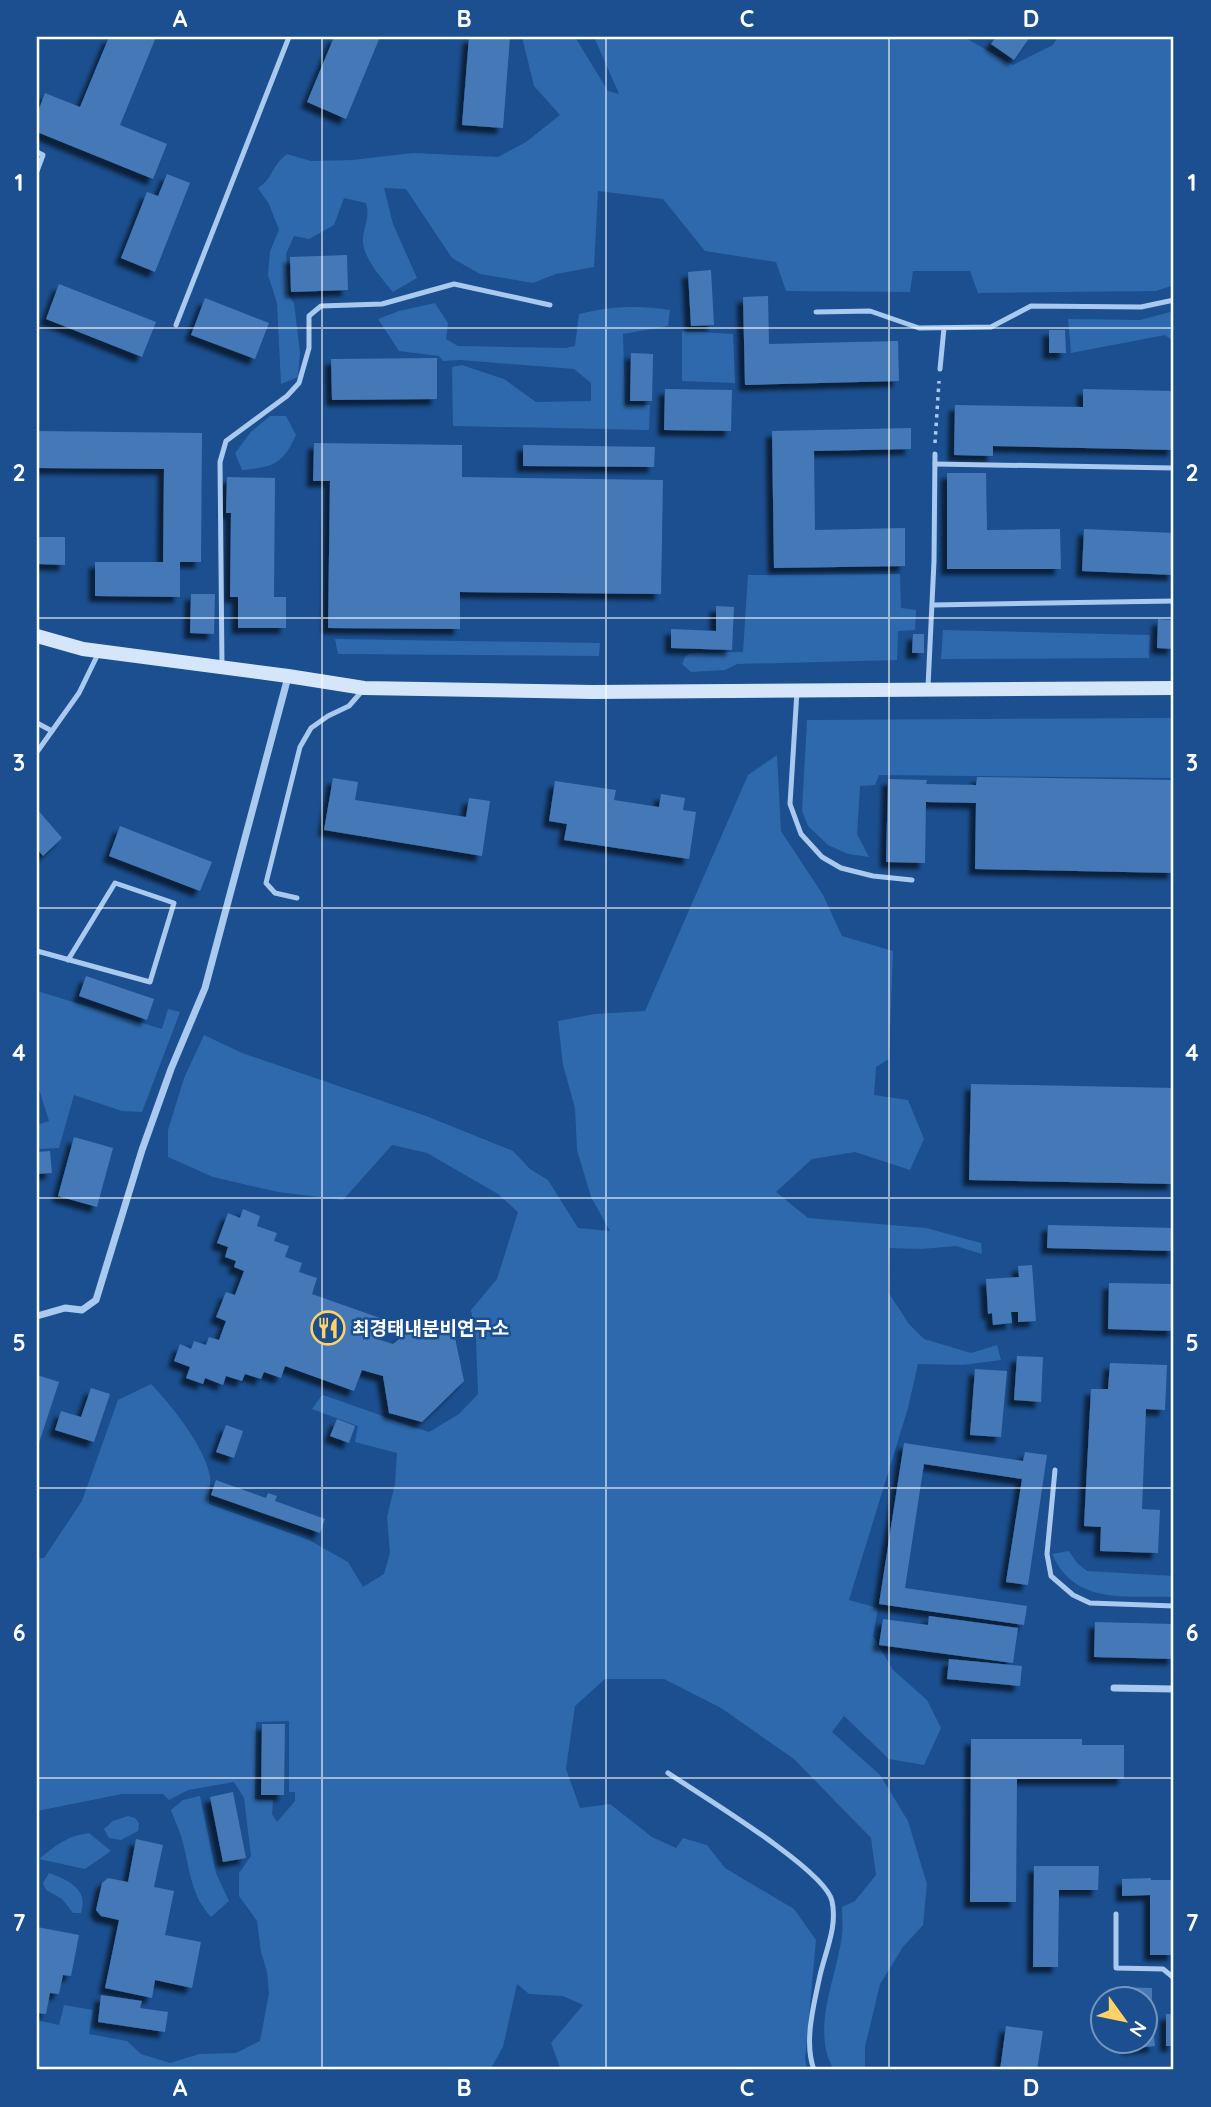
<svg xmlns="http://www.w3.org/2000/svg" width="1211" height="2107" viewBox="0 0 1211 2107" font-family="Quicksand,'Noto Sans KR',sans-serif">
<style>
.green{fill:#2e69ad;fill-rule:evenodd}
.building{fill:#4478b7;filter:url(#shadow)}
.lines{fill:none;stroke-linecap:round;stroke-linejoin:round}
.path{stroke:#a9c9ee;stroke-width:3.5;stroke-dasharray:3.5 5;stroke-linecap:butt}
.lane{stroke:#a9c9ee;stroke-width:5}
.street{stroke:#a9c9ee;stroke-width:7}
.secondary{stroke:#d6e6fa;stroke-width:14}
.grid{fill:none;stroke:#fff;stroke-width:2;stroke-opacity:0.55}
.labels{text-anchor:middle;stroke-width:5;stroke-linejoin:round;paint-order:stroke}
.poi-label{font-size:19px;font-weight:bold;fill:#fff;stroke:#1b4f8f;text-anchor:start}
.neatline{fill:none;stroke:#fff;stroke-width:2.5}
.grid-label{font-size:23px;text-anchor:middle;font-weight:bold;fill:#fff}
</style>
<defs>
<filter id="shadow"><feDropShadow dx="-6" dy="6" stdDeviation="2" flood-color="#0009"/></filter>
</defs>
<rect width="100%" height="100%" fill="#1b4f8f"/>
<!-- green -->
<g class="green">
<path d="M522,37h53l33,54 11,3 -25,-57h370l49,28 40,-20 5,-8h116v248l-18,6 -178,2 -8,-22h-57l-3,21 -124,-1 -10,-29 -71,-11 -42,-52 -65,-8 -4,76 -38,7 -23,9 -53,-9 -28,-16 -46,-69 -22,-1 9,36 24,54 -24,14c-11,-13 -28,-32 -30,-49 -1,-15 8,-24 3,-40l-22,-5 -10,27 -25,14 -15,-3 -8,18 3,42 5,7 6,50 -2,24 -17,7 -4,-81 -9,-28 2,-24 9,-21 -10,-26 -11,-16c16,-10 12,-21 29,-34l24,7 41,-1 61,-7 85,4 28,-15 34,-27 -26,-29z"/>
<path d="M435,303l13,20 -2,16 12,7 108,2 9,-2 4,-32c31,-8 59,-9 91,-4l-2,16 -45,8 2,70 25,1 -1,25 -196,-4 -1,-59 10,-2 42,14 32,23 55,-1v-18l-17,-14 -113,-9 -18,1 -4,-5 -40,-5 -21,-32 21,-8z"/>
<polygon points="1174,311 1174,342 1165,335 1071,353 1068,319 1140,320"/>
<polygon points="682,331 733,334 735,383 682,381"/>
<path d="M270,416h16l10,19c-13,29 -22,32 -54,35l-7,-17 16,-21z"/>
<polygon points="900,574 901,608 916,610 915,630 898,631 897,660 737,664 725,670 691,672 682,664 685,657 690,653 743,652 748,575"/>
<polygon points="943,630 1150,635 1149,658 941,659"/>
<polygon points="335,639 600,643 599,656 338,654"/>
<polygon points="1174,718 1174,778 879,775 875,785 860,786 857,834 869,857 848,854 828,845 808,826 802,811 807,720"/>
<path d="M777,755l4,76 42,64 19,41 51,15 -4,108 -13,8 -2,28 34,5 16,39 -14,31 -55,-18 -43,7 -36,33 32,26 118,10 55,15 1,11 -26,-8 -34,3 -33,-1 -1,44 21,32 15,15 47,14 26,-8 4,15 -38,5 -45,-1 -10,44 -59,192 29,8 -5,28 20,34 34,30 14,28 -17,37 -35,-6 -45,-43 -12,16 48,43 28,46 19,63 -4,41 -20,22 -23,37 -15,63v23h-31c-24,-40 3,-93 8,-135 1,-9 0,-19 0,-28l13,-6 21,-26 -5,-37 -77,-79 -73,-51 -57,-29h-59l-30,27 -9,63 14,39 30,-4 42,33 24,11 7,-10 24,7 18,23 69,41 22,31 -11,119 2,11h-246l-10,-27 32,-38 -20,-9 -34,-2 -12,-10 -14,63 -13,23h-453v-50l22,5 5,-20 29,5 -4,24 38,7 14,13 29,9 29,-9 37,-1 24,-12 9,-48 -2,-21 -6,-20 -4,-31 -18,-25v-23l12,-17 -7,-58 -10,-16 -46,8 -19,10 -6,-6h-41l-85,17v-253h7l38,-57 36,-101 33,-16c21,22 53,62 59,92 1,9 -1,20 -1,28l100,36 39,22 15,25 21,-13 6,-21 -3,-36 8,-33 2,-31 -42,-11 3,-16 -46,-17 10,-14c36,11 71,26 107,37l30,-18 19,-20 -2,-55 -5,-29 26,-31 21,-67 -20,-18 -71,-41 -35,-8 -49,55 -65,-8 -65,-15 -45,-20v-27l16,-52 20,-43 38,18 184,63 87,35 17,18 18,11 30,48 32,3 -19,-34 -14,-47 -2,-42 -12,-43 -5,-44 37,-7 50,-3 103,-236zM289,1721v71h6v9l-18,21 -5,-8 1,-14 -18,-1 1,-77z"/>
<polygon points="37,991 162,1029 168,1009 180,1012 142,1112 122,1111 74,1095 59,1148 37,1149 37,1125 49,1121 37,1083"/>
<path d="M1069,1551l8,12 10,8 87,5v21c-48,-2 -99,9 -122,-43z"/>
<path d="M200,1796l16,77 13,28 -18,16c-22,-24 -21,-51 -30,-81 -3,-9 -7,-17 -10,-26l12,-10z"/>
<polygon points="128,1816 135,1818 139,1823 138,1831 121,1840 109,1838 104,1829 113,1821"/>
<path d="M89,1833l22,18 -26,18 -46,-10c16,-13 29,-24 50,-26z"/>
<path d="M49,1873c19,7 40,16 32,40h-8l-11,-14 -16,-9 -3,-7z"/>
</g>
<!-- building -->
<g class="building">
<polygon points="109,37 156,37 120,125 167,144 153,179 37,132 37,114 45,93 80,107"/>
<polygon points="334,37 380,37 346,119 307,102"/>
<polygon points="469,37 510,37 503,128 462,125"/>
<polygon points="996,37 1030,37 1014,60 991,44"/>
<polygon points="167,174 190,183 155,272 121,258 147,192 158,196"/>
<polygon points="347,255 348,290 291,292 290,257"/>
<polygon points="711,270 714,325 691,326 688,272"/>
<polygon points="59,284 156,322 142,357 46,319"/>
<polygon points="768,296 769,344 898,341 899,381 745,385 743,297"/>
<polygon points="205,298 269,323 255,359 191,335"/>
<polygon points="1049,330 1065,330 1066,353 1049,353"/>
<polygon points="631,353 653,354 652,401 630,401"/>
<polygon points="437,358 437,399 332,400 331,359"/>
<polygon points="665,389 732,390 731,431 664,430"/>
<polygon points="1083,389 1174,391 1174,450 993,446 993,456 954,455 955,405 1083,407"/>
<polygon points="911,428 911,449 814,451 815,530 905,528 905,566 774,568 772,431"/>
<polygon points="37,431 202,433 201,562 180,562 180,597 95,596 95,562 163,562 164,469 37,468"/>
<polygon points="314,443 462,445 462,477 663,480 661,594 460,592 460,629 328,628 330,481 313,481"/>
<polygon points="523,445 655,447 654,467 523,466"/>
<polygon points="947,473 986,473 987,530 1060,529 1061,569 947,569"/>
<polygon points="227,477 275,478 274,597 286,597 286,628 238,628 238,597 230,597 231,513 226,513"/>
<polygon points="1084,529 1174,533 1174,575 1082,571"/>
<polygon points="37,537 65,537 65,565 37,564"/>
<polygon points="191,594 215,594 214,634 190,633"/>
<polygon points="716,606 734,607 732,650 671,648 671,629 716,631"/>
<polygon points="1158,619 1174,620 1174,649 1157,648"/>
<polygon points="913,634 924,634 924,653 912,653"/>
<polygon points="977,777 1174,780 1174,873 975,869 976,803 926,802 925,863 886,862 888,779 927,780 926,784 976,785"/>
<polygon points="333,778 358,782 355,800 466,817 469,798 490,801 482,856 324,830"/>
<polygon points="555,781 616,790 614,800 659,807 661,794 685,798 683,810 696,812 689,859 564,840 567,824 549,821"/>
<polygon points="37,809 62,838 43,856 37,849"/>
<polygon points="120,826 212,862 200,891 109,856"/>
<polygon points="86,976 154,999 147,1020 79,996"/>
<polygon points="971,1084 1174,1088 1174,1184 969,1180"/>
<polygon points="74,1137 113,1148 97,1207 58,1196"/>
<polygon points="50,1151 52,1173 37,1174 37,1152"/>
<polygon points="243,1209 260,1216 257,1226 277,1233 274,1241 289,1246 285,1257 302,1263 299,1272 317,1278 312,1294 380,1318 374,1338 393,1344 423,1319 453,1328 464,1381 422,1422 389,1413 383,1376 362,1370 354,1391 285,1366 281,1378 264,1372 261,1379 245,1374 242,1381 226,1376 223,1385 205,1378 203,1384 186,1378 190,1367 174,1361 180,1344 191,1349 194,1341 206,1345 209,1337 219,1340 226,1321 216,1317 226,1292 235,1295 244,1271 234,1267 236,1261 225,1257 228,1247 217,1243 228,1213 240,1218"/>
<polygon points="1048,1225 1174,1228 1174,1251 1047,1248"/>
<polygon points="1032,1265 1036,1321 1018,1322 1018,1312 1011,1312 1012,1323 993,1325 992,1313 988,1314 986,1279 1019,1277 1018,1266"/>
<polygon points="1109,1283 1174,1284 1174,1331 1108,1329"/>
<polygon points="1017,1356 1043,1357 1041,1402 1014,1400"/>
<polygon points="1110,1363 1167,1365 1165,1410 1146,1409 1142,1509 1160,1510 1158,1553 1100,1551 1101,1527 1084,1526 1091,1389 1108,1389"/>
<polygon points="975,1369 1007,1371 1001,1437 970,1435"/>
<polygon points="37,1375 59,1382 37,1449"/>
<polygon points="91,1388 110,1394 94,1442 55,1430 61,1411 81,1417"/>
<polygon points="337,1419 355,1426 349,1443 330,1436"/>
<polygon points="226,1425 243,1431 234,1458 216,1452"/>
<polygon points="904,1443 1023,1461 1025,1452 1047,1455 1028,1585 1006,1582 1022,1479 924,1464 905,1588 1027,1606 1024,1625 879,1604"/>
<polygon points="216,1480 266,1498 268,1493 277,1496 275,1501 325,1519 320,1533 211,1495"/>
<polygon points="929,1616 1018,1628 1013,1663 879,1645 883,1619 928,1625"/>
<polygon points="1095,1622 1174,1624 1174,1659 1094,1657"/>
<polygon points="949,1659 1022,1666 1020,1686 947,1679"/>
<polygon points="262,1724 285,1724 284,1795 261,1795"/>
<polygon points="971,1739 1082,1739 1082,1745 1124,1745 1124,1779 1017,1779 1016,1902 970,1902"/>
<polygon points="233,1792 246,1858 223,1862 210,1797"/>
<polygon points="136,1839 163,1845 154,1887 174,1891 165,1935 201,1942 192,1988 155,1980 152,1998 105,1988 119,1920 101,1916 96,1910 102,1883 108,1878 128,1882"/>
<polygon points="1034,1866 1099,1866 1098,1890 1059,1890 1058,1967 1033,1967"/>
<polygon points="1151,1878 1151,1880 1174,1880 1174,1955 1150,1955 1150,1895 1122,1896 1122,1879"/>
<polygon points="37,1927 79,1935 71,1976 63,1975 59,1994 50,1993 46,2014 37,2013"/>
<polygon points="1119,1987 1152,1988 1152,2009 1144,2009 1144,1998 1119,1998"/>
<polygon points="101,1995 142,2001 140,2008 168,2012 165,2032 98,2022"/>
<rect x="1166" y="2014" width="8" height="32"/>
<polygon points="1006,2026 1043,2031 1037,2070 1000,2070"/>
<polygon points="1144,2026 1153,2026 1155,2046 1128,2049 1127,2040 1144,2040"/>
</g>
<g class="lines">
<!-- path -->
<polyline class="path" points="935,443 939,381"/>
<!-- lane -->
<g class="lane">
<polyline points="37,152 43,155 37,171"/>
<polyline points="816,312 870,311 919,328 991,327 1031,306 1141,307 1174,300"/>
<polyline points="176,325 289,37"/>
<polyline points="940,369 944,328"/>
<polyline points="935,464 1174,468"/>
<polyline points="933,605 1174,601"/>
<polyline points="222,667 220,462 226,441 287,396 299,383 309,348 309,316 321,306 382,304 454,284 550,305"/>
<polyline points="928,687 934,561 935,454"/>
<polyline points="797,691 790,804 801,834 822,857 841,868 873,876 912,880"/>
<polyline points="37,723 52,731"/>
<polyline points="37,752 79,693 98,654"/>
<polyline points="297,898 275,893 266,883 300,747 311,728 328,716 349,706 362,691"/>
<polyline points="37,951 150,982 174,903 115,883 68,960"/>
<polyline points="1055,1470 1047,1554 1051,1576 1073,1595 1090,1603 1174,1606"/>
<path d="M668,1773c31,21 158,97 164,128 6,27 -8,53 -13,79 -6,28 -15,63 -5,90"/>
<polyline points="1116,1914 1116,1968 1163,1969 1174,1978"/>
</g>
<!-- street -->
<g class="street">
<polyline points="37,1316 65,1308 82,1310 96,1300 142,1150 171,1069 205,988 288,677"/>
<polyline points="1114,1688 1174,1689"/>
</g>
<!-- secondary -->
<polyline class="secondary" points="37,636 83,649 288,676 364,688 593,692 1174,688"/>
</g>
<!-- grid -->
<path class="grid" d="M322,37v2033M606,37v2033M889,37v2033M37,328h1137M37,618h1137M37,908h1137M37,1198h1137M37,1488h1137M37,1778h1137"/>
<!-- icons -->
<defs>
<symbol id="restaurant-ring" viewBox="-11 -11 22 22"><circle r="9.5" fill="#1b4f8f" stroke="#ffd166" stroke-width="1.5"/><path d="M-5-6h1v4h1v-4h1v4h1v-4h1v5L-1.5 .5V6h-2V.5L-5-1ZM5-6V6H3V1.5H1.5Q1.5-4 5-6Z" fill="#ffd166"/></symbol>
</defs>
<g fill-rule="evenodd">
<use href="#restaurant-ring" x="309" y="1309" width="38" height="38"/>
</g>
<g class="labels">
<!-- poi labels -->
<g class="poi-label">
<text x="352" y="1335">최경태내분비연구소</text>
</g>
</g>
<!-- border -->
<rect width="1211" height="2107" fill="none" stroke="#1b4f8f" stroke-width="77"/>
<!-- north arrow -->
<g transform="translate(1124 2020) rotate(123)"><circle r="33" fill="#1b4f8f" stroke="#7695bc" stroke-width="2"/>
<path d="M0-5L12 26L0 18L-12 26Z" fill="#ffd166"/>
<text y="-10" font-size="19" font-weight="bold" text-anchor="middle" fill="#ffffff">N</text>
</g>
<rect x="38" y="38" width="1134" height="2030" class="neatline"/>
<g class="grid-label">
<text x="180" y="27">A</text>
<text x="464" y="27">B</text>
<text x="747" y="27">C</text>
<text x="1031" y="27">D</text>
<text x="19" y="191">1</text>
<text x="1192" y="191">1</text>
<text x="19" y="481">2</text>
<text x="1192" y="481">2</text>
<text x="19" y="771">3</text>
<text x="1192" y="771">3</text>
<text x="19" y="1061">4</text>
<text x="1192" y="1061">4</text>
<text x="19" y="1351">5</text>
<text x="1192" y="1351">5</text>
<text x="19" y="1641">6</text>
<text x="1192" y="1641">6</text>
<text x="19" y="1931">7</text>
<text x="1192" y="1931">7</text>
<text x="180" y="2096">A</text>
<text x="464" y="2096">B</text>
<text x="747" y="2096">C</text>
<text x="1031" y="2096">D</text>
</g>
</svg>
